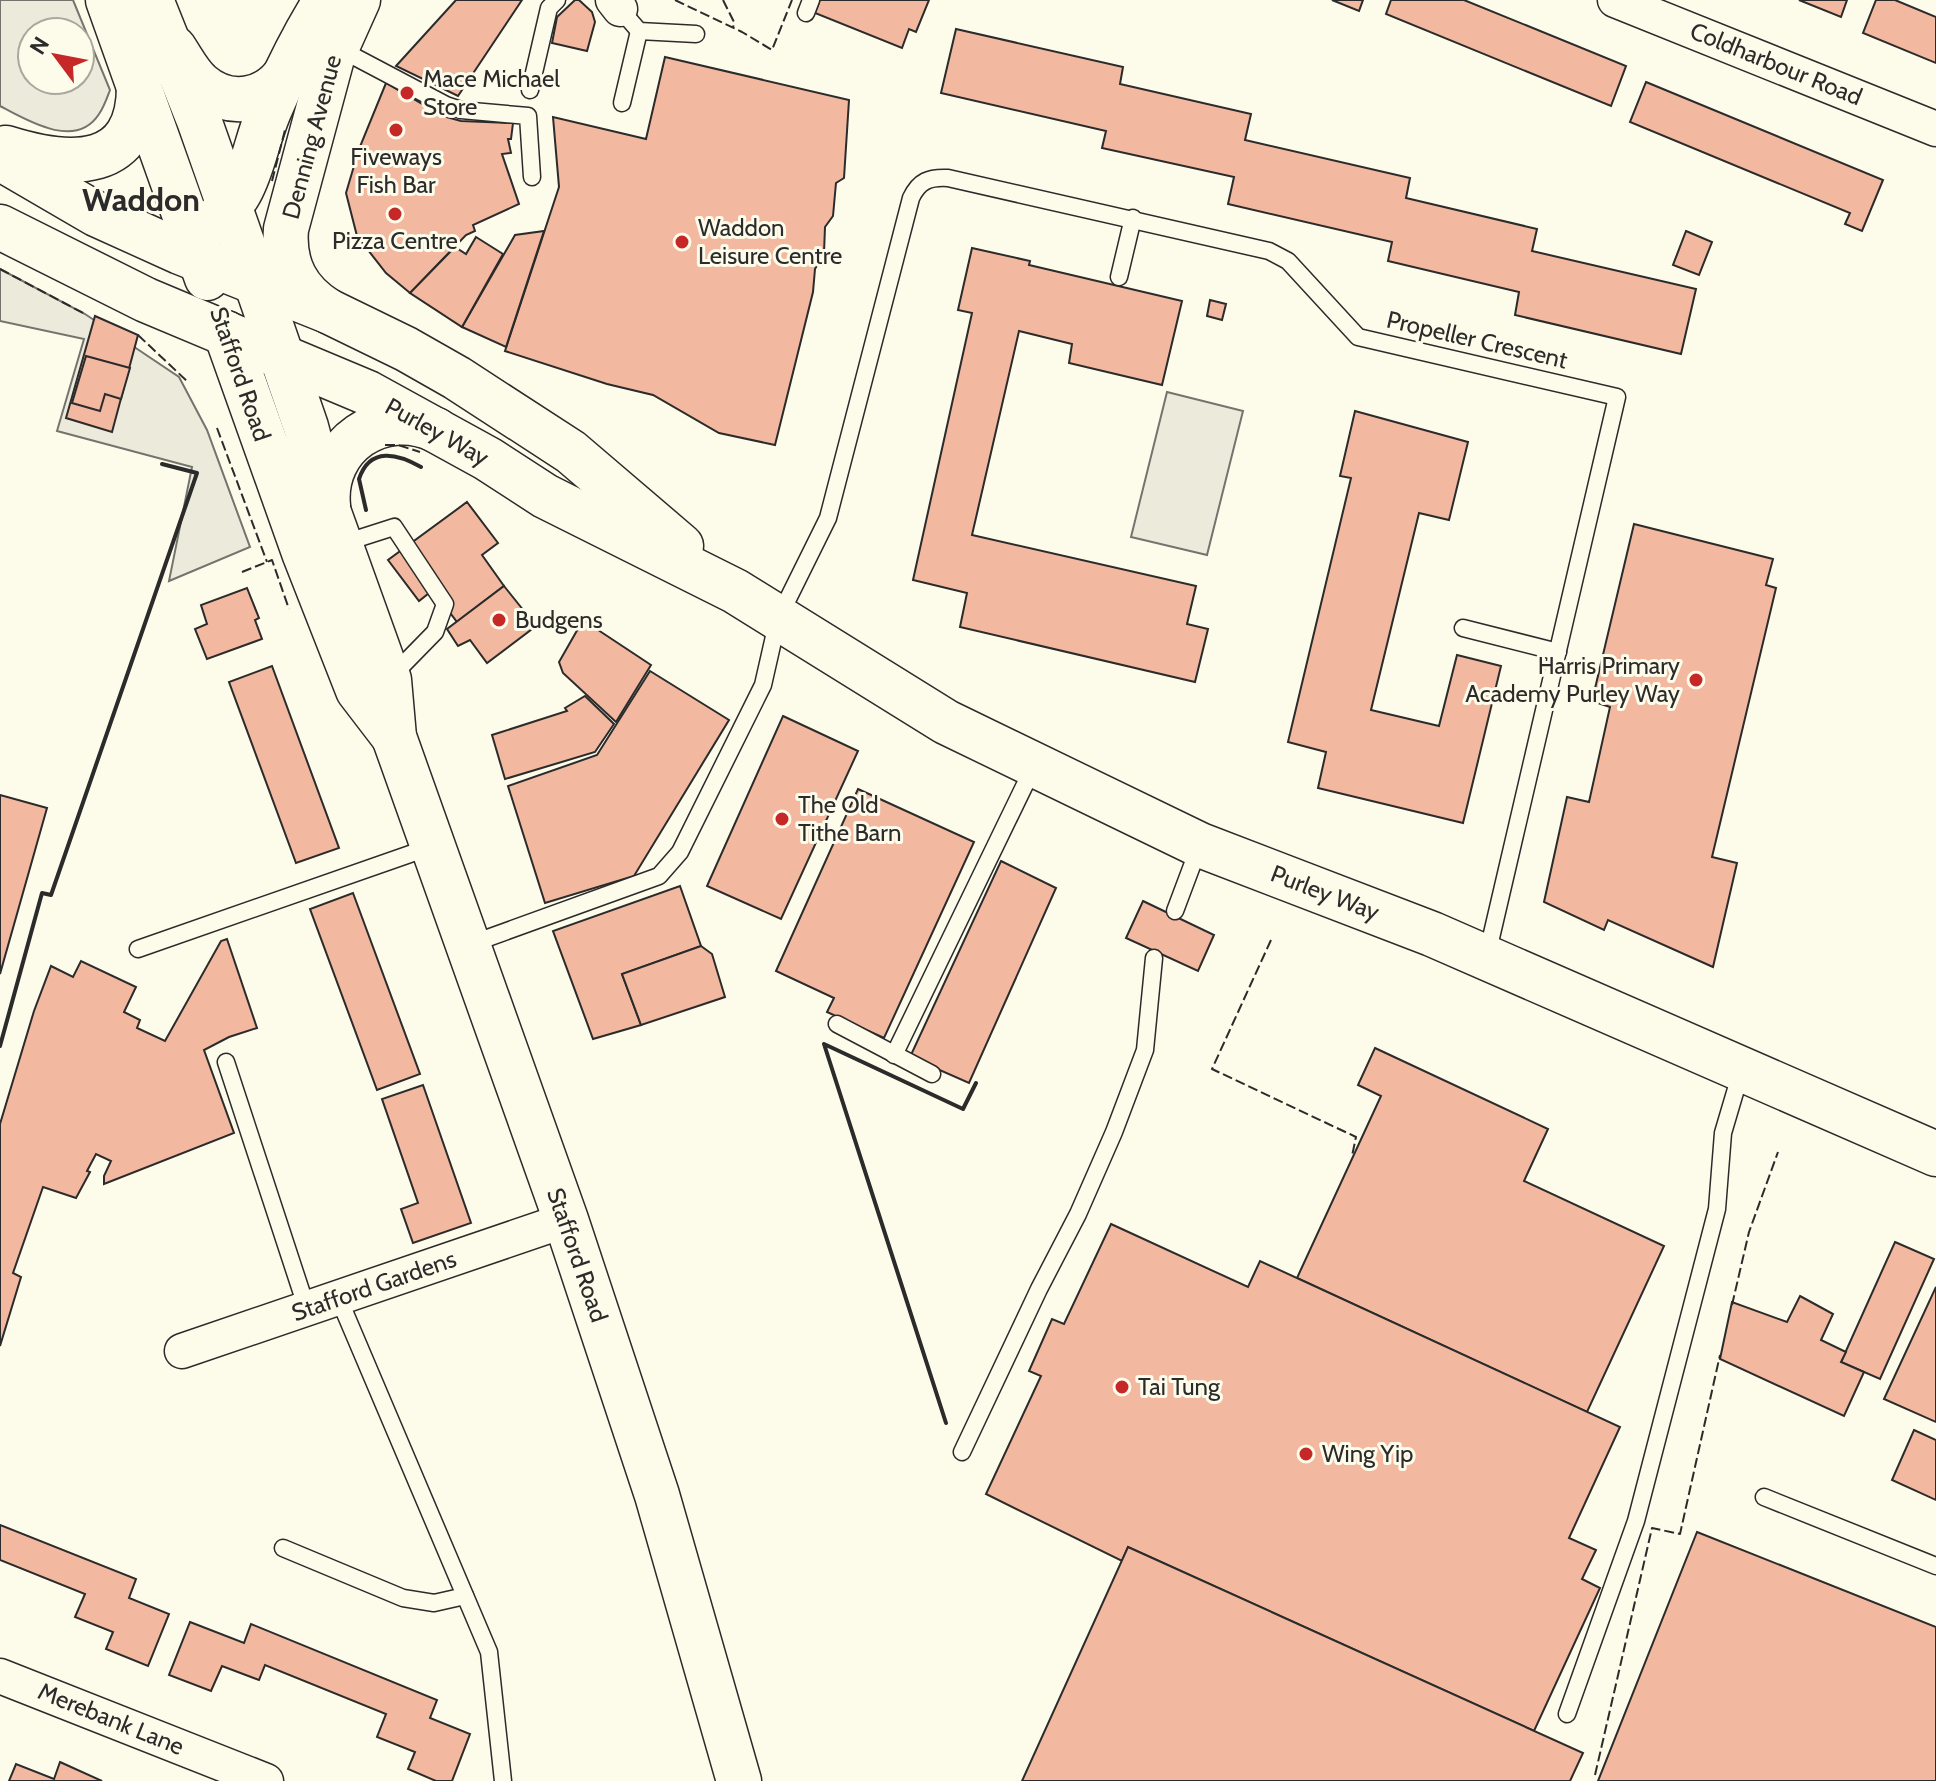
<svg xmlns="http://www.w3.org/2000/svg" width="1936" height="1781" viewBox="0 0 1936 1781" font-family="Cabin,sans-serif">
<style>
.green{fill:#ecebdb;stroke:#74746e;stroke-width:2;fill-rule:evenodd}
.building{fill:#f2b8a0;stroke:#2b2b2b;stroke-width:2}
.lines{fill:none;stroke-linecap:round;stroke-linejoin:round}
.service-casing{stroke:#2b2b2b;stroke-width:19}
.minor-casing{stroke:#2b2b2b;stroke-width:37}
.secondary-casing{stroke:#2b2b2b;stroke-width:47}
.trunk-casing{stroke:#2b2b2b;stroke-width:47}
.service{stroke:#fdfbea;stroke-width:16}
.minor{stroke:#fdfbea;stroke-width:34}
.secondary{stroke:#fdfbea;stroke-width:44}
.trunk{stroke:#fdfbea;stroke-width:44}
.fence{stroke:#2b2b2b;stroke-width:2;stroke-dasharray:10 4;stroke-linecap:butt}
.wall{stroke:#2b2b2b;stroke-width:4}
.poi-dot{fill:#c62828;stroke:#fdfbea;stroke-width:3}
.labels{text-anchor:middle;stroke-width:6;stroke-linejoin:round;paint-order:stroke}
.street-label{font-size:24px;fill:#2b2b2b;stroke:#fdfbea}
.poi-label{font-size:24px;fill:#2b2b2b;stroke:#fdfbea;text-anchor:start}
.district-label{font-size:32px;font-weight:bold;fill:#2b2b2b;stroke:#fdfbea}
</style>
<rect width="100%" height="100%" fill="#fdfbea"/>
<!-- green -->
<g class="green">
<path d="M0,0h73l37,90c-3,8 -6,17 -11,24 -23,36 -71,7 -99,-8zM32,32h48v48h-48z"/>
<polygon points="0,269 85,314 179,377 207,430 250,547 169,581 192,467 57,431 84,339 0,321"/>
<polygon points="1167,392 1243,411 1207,555 1131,537"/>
</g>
<!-- building -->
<g class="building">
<polygon points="456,0 522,0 458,96 396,66"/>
<polygon points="575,0 579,0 592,12 595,22 587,51 552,43 557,17"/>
<polygon points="820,0 929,0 916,32 909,29 902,48 815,13"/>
<polygon points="1332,0 1363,0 1359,11"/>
<polygon points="1391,0 1464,0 1626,66 1611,106 1386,14"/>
<polygon points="1799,0 1847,0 1841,17"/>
<polygon points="1876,0 1895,0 1936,17 1936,63 1863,33"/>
<polygon points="956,29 1123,67 1120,84 1251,114 1245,140 1410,178 1406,198 1537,229 1532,251 1696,289 1681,354 1515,315 1519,292 1388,261 1392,242 1228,204 1234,177 1102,148 1106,131 941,93"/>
<polygon points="665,57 849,100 844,178 836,183 833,216 825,227 824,253 815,269 813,292 775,445 719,433 653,395 607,384 505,351 559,187 553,117 646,139"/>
<polygon points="1646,82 1883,180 1862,231 1845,224 1850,213 1630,122"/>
<polygon points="386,83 443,116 461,121 513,123 511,139 508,139 511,153 502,154 519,204 473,225 475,231 466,235 410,293 386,273 357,236 346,193 359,149"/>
<polygon points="544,231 506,347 462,327 515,235"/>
<polygon points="1686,231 1712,242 1699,275 1673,265"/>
<polygon points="476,237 503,254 462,327 410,293 455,247 466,254"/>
<polygon points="972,248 1030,261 1029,265 1182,301 1162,385 1069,363 1072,344 1019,331 972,535 1196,586 1187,624 1208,629 1195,682 960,627 967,593 913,580 972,313 958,310"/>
<polygon points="1210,300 1226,304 1222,320 1207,316"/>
<polygon points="95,316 138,335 112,432 66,418"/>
<polygon points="86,356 130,368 121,399 105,394 100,411 72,403"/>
<polygon points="1355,411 1468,442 1449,520 1419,513 1371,710 1439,726 1457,655 1501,666 1463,823 1318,788 1326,752 1288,742 1351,478 1340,476"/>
<polygon points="467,502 498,543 482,555 504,586 457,622 433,590 419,601 388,560"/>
<polygon points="1634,524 1773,559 1766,585 1776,588 1712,857 1737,863 1713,967 1608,920 1604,930 1544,902 1567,797 1589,802 1610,707 1592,701"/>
<polygon points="504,586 536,626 487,663 470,640 458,646 447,629"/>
<polygon points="247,588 259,618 255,620 262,639 207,659 195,629 207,624 201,605"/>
<polygon points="583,620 651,665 616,722 563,673 559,662"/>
<polygon points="272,666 339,848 296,863 229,682"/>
<polygon points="650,671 729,720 634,876 545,903 508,786 597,755"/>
<polygon points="585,696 614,724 595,752 505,779 492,735 567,711 565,708"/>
<polygon points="783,716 858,751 781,919 707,886"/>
<polygon points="858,789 974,842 884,1038 827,1012 834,998 776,971"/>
<polygon points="0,795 47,808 0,974"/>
<polygon points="1001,861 1056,888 969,1083 910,1057"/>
<polygon points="680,886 701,946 622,974 641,1025 593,1039 553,931"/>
<polygon points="353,893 420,1074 377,1090 310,909"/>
<polygon points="1143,901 1214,935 1198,971 1126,938"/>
<polygon points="227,939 257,1028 229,1037 204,1050 234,1133 104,1184 104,1176 111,1161 96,1154 87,1171 90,1172 76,1198 43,1187 13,1273 21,1277 0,1346 0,1124 34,1011 51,966 73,977 81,961 136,987 124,1012 140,1020 137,1028 165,1041 221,941"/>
<polygon points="701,946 712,954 725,997 641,1025 622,974"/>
<polygon points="1375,1048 1548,1129 1524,1181 1664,1246 1587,1412 1297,1278 1381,1096 1358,1085"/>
<polygon points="423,1085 471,1223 413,1243 401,1209 418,1203 382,1099"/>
<polygon points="1111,1224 1248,1287 1260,1261 1620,1427 1569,1538 1596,1550 1582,1579 1600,1588 1534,1731 1128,1547 1122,1561 986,1494 1041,1376 1029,1371 1052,1319 1064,1324"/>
<polygon points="1895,1242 1934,1259 1880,1379 1841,1362"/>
<polygon points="1936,1287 1936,1422 1884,1399"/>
<polygon points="1800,1296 1833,1314 1821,1340 1846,1352 1841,1362 1864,1372 1844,1416 1720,1359 1732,1302 1787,1322"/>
<polygon points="1914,1430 1936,1440 1936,1500 1892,1480"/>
<polygon points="0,1525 136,1579 129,1598 169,1614 148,1666 106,1649 113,1632 75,1617 85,1594 0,1560"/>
<polygon points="1697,1532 1936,1627 1936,1781 1598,1781"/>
<polygon points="1128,1547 1583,1753 1570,1781 1022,1781"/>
<polygon points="190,1622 244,1643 251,1624 437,1700 430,1718 470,1734 452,1781 436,1781 408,1769 415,1752 377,1737 386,1714 265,1665 259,1680 222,1666 211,1691 169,1675"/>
<polygon points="60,1762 102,1781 9,1781 16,1764 54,1779"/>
</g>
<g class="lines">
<defs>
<g id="service">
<polyline points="620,9 639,31 696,34"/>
<polyline points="806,13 811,0"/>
<polyline points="338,48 446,105 461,110 528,116 532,177"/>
<polyline points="530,90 549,8 557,0"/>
<polyline points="622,103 639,31"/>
<polyline points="1119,277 1133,218"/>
<polyline points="341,544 394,527 445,604 435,632 391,677"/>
<polyline points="1463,628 1558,652"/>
<polyline points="1175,911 1199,847"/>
<path d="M471,944l188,-68 21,-24 83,-167 15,-66 50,-101 83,-320c8,-17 18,-21 37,-20l321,73 19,10 70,76 259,60 -130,558"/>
<polyline points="138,949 433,846"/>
<polyline points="837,1024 932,1074"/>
<polyline points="894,1055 1033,768"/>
<polyline points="226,1062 307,1309"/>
<polyline points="339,1299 489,1652 503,1781"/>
<polyline points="962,1452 1039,1289 1078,1214 1114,1132 1145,1050 1154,958"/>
<polyline points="1764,1497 1936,1566"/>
<polyline points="283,1548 403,1598 434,1603 465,1596"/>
<polyline points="1567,1714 1636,1521 1717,1209 1723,1133 1741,1072"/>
</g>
<g id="minor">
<polyline points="613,0 620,9"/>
<polyline points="1615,0 1936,129"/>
<polyline points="182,1351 566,1220"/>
<polyline points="0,1676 266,1781"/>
</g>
<g id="secondary">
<path d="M174,48c8,12 15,26 26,36 29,25 68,18 88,-13"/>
<path d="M205,227c47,-28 45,-71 64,-116 16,-38 35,-76 57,-111"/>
<polyline points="256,282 306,427 329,513 389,680 394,737 566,1220 657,1495 739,1781"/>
<path d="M328,311c-31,-19 -45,-46 -42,-82l46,-171 26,-58"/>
<polyline points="226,333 305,555 358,690 394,737"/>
<path d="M328,506c-6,-61 54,-101 108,-76"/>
</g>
<g id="trunk">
<polyline points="108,0 207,278"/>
<polyline points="151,0 199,120 256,282"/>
<path d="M6,148c64,20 134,24 133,-64"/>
<polyline points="0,158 96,214 180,252 328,311 406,349 457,378 571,452 681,546"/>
<polyline points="0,227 146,300 368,393 488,459 545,496 735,591 946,722 1200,845 1432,934 1936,1154"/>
</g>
</defs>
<!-- service casing -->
<use href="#service" class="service-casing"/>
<!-- minor casing -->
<use href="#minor" class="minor-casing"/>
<!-- secondary casing -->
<use href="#secondary" class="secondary-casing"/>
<!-- trunk casing -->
<use href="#trunk" class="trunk-casing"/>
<!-- service -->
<use href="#service" class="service"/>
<!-- minor -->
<use href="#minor" class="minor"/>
<!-- secondary -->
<use href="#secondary" class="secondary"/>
<!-- trunk -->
<use href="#trunk" class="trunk"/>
<!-- fence -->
<g class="fence">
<polyline points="675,0 742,32 772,50 792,0"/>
<polyline points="723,0 734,22 733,28"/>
<polyline points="272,181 285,130"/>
<polyline points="0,269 85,314"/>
<polyline points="138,335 189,383"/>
<polyline points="217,428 267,562"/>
<polyline points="385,445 398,445 420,452"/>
<polyline points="242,572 272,560 289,609"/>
<polyline points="1271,940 1212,1069 1356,1137 1352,1156"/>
<polyline points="1732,1305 1749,1232 1778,1152"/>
<polyline points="1595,1775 1652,1528 1680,1534 1720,1355"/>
</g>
<!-- wall -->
<g class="wall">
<path d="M366,510l-7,-31c11,-33 39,-25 62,-12"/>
<polyline points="0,1046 42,893 51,895 197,473 162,464"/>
<polyline points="946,1423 824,1044 963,1109 976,1083"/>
</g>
</g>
<!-- markers -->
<g class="poi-dot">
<circle cx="407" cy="93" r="8"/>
<circle cx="396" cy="130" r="8"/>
<circle cx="395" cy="214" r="8"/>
<circle cx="682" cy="242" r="8"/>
<circle cx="499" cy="620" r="8"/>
<circle cx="1696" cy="680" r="8"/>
<circle cx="782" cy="819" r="8"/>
<circle cx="1122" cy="1387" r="8"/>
<circle cx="1306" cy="1454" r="8"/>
</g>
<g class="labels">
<!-- street labels -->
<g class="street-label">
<text transform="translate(1776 64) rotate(22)" y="8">Coldharbour Road</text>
<text transform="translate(312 137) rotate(-75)" y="8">Denning Avenue</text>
<text transform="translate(1477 340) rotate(13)" y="8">Propeller Crescent</text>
<text transform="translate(240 374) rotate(71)" y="8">Stafford Road</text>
<text transform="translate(437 432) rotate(29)" y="8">Purley Way</text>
<text transform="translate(1325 893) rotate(21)" y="8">Purley Way</text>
<text transform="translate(577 1255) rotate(71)" y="8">Stafford Road</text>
<text transform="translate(374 1286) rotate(-19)" y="8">Stafford Gardens</text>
<text transform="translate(111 1719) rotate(22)" y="8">Merebank Lane</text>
</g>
<!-- poi labels -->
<g class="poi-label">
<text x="423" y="87">Mace Michael<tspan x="423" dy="28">Store</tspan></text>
<text x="396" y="165" text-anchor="middle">Fiveways<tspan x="396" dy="28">Fish Bar</tspan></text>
<text x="698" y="236">Waddon<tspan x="698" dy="28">Leisure Centre</tspan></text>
<text x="395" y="249" text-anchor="middle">Pizza Centre</text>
<text x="515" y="628">Budgens</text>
<text x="1680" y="674" text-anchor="end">Harris Primary<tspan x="1680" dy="28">Academy Purley Way</tspan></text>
<text x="798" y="813">The Old<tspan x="798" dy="28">Tithe Barn</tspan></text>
<text x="1138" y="1395">Tai Tung</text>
<text x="1322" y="1462">Wing Yip</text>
</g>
<!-- district labels -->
<g class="district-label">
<text x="141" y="211">Waddon</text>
</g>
</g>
<!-- north arrow -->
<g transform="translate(56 56) rotate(302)"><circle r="38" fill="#fdfbea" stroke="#a9a89e" stroke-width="2"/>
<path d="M0-6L14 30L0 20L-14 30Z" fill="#c62828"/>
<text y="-12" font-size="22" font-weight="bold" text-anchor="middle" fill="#2b2b2b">N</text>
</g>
</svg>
